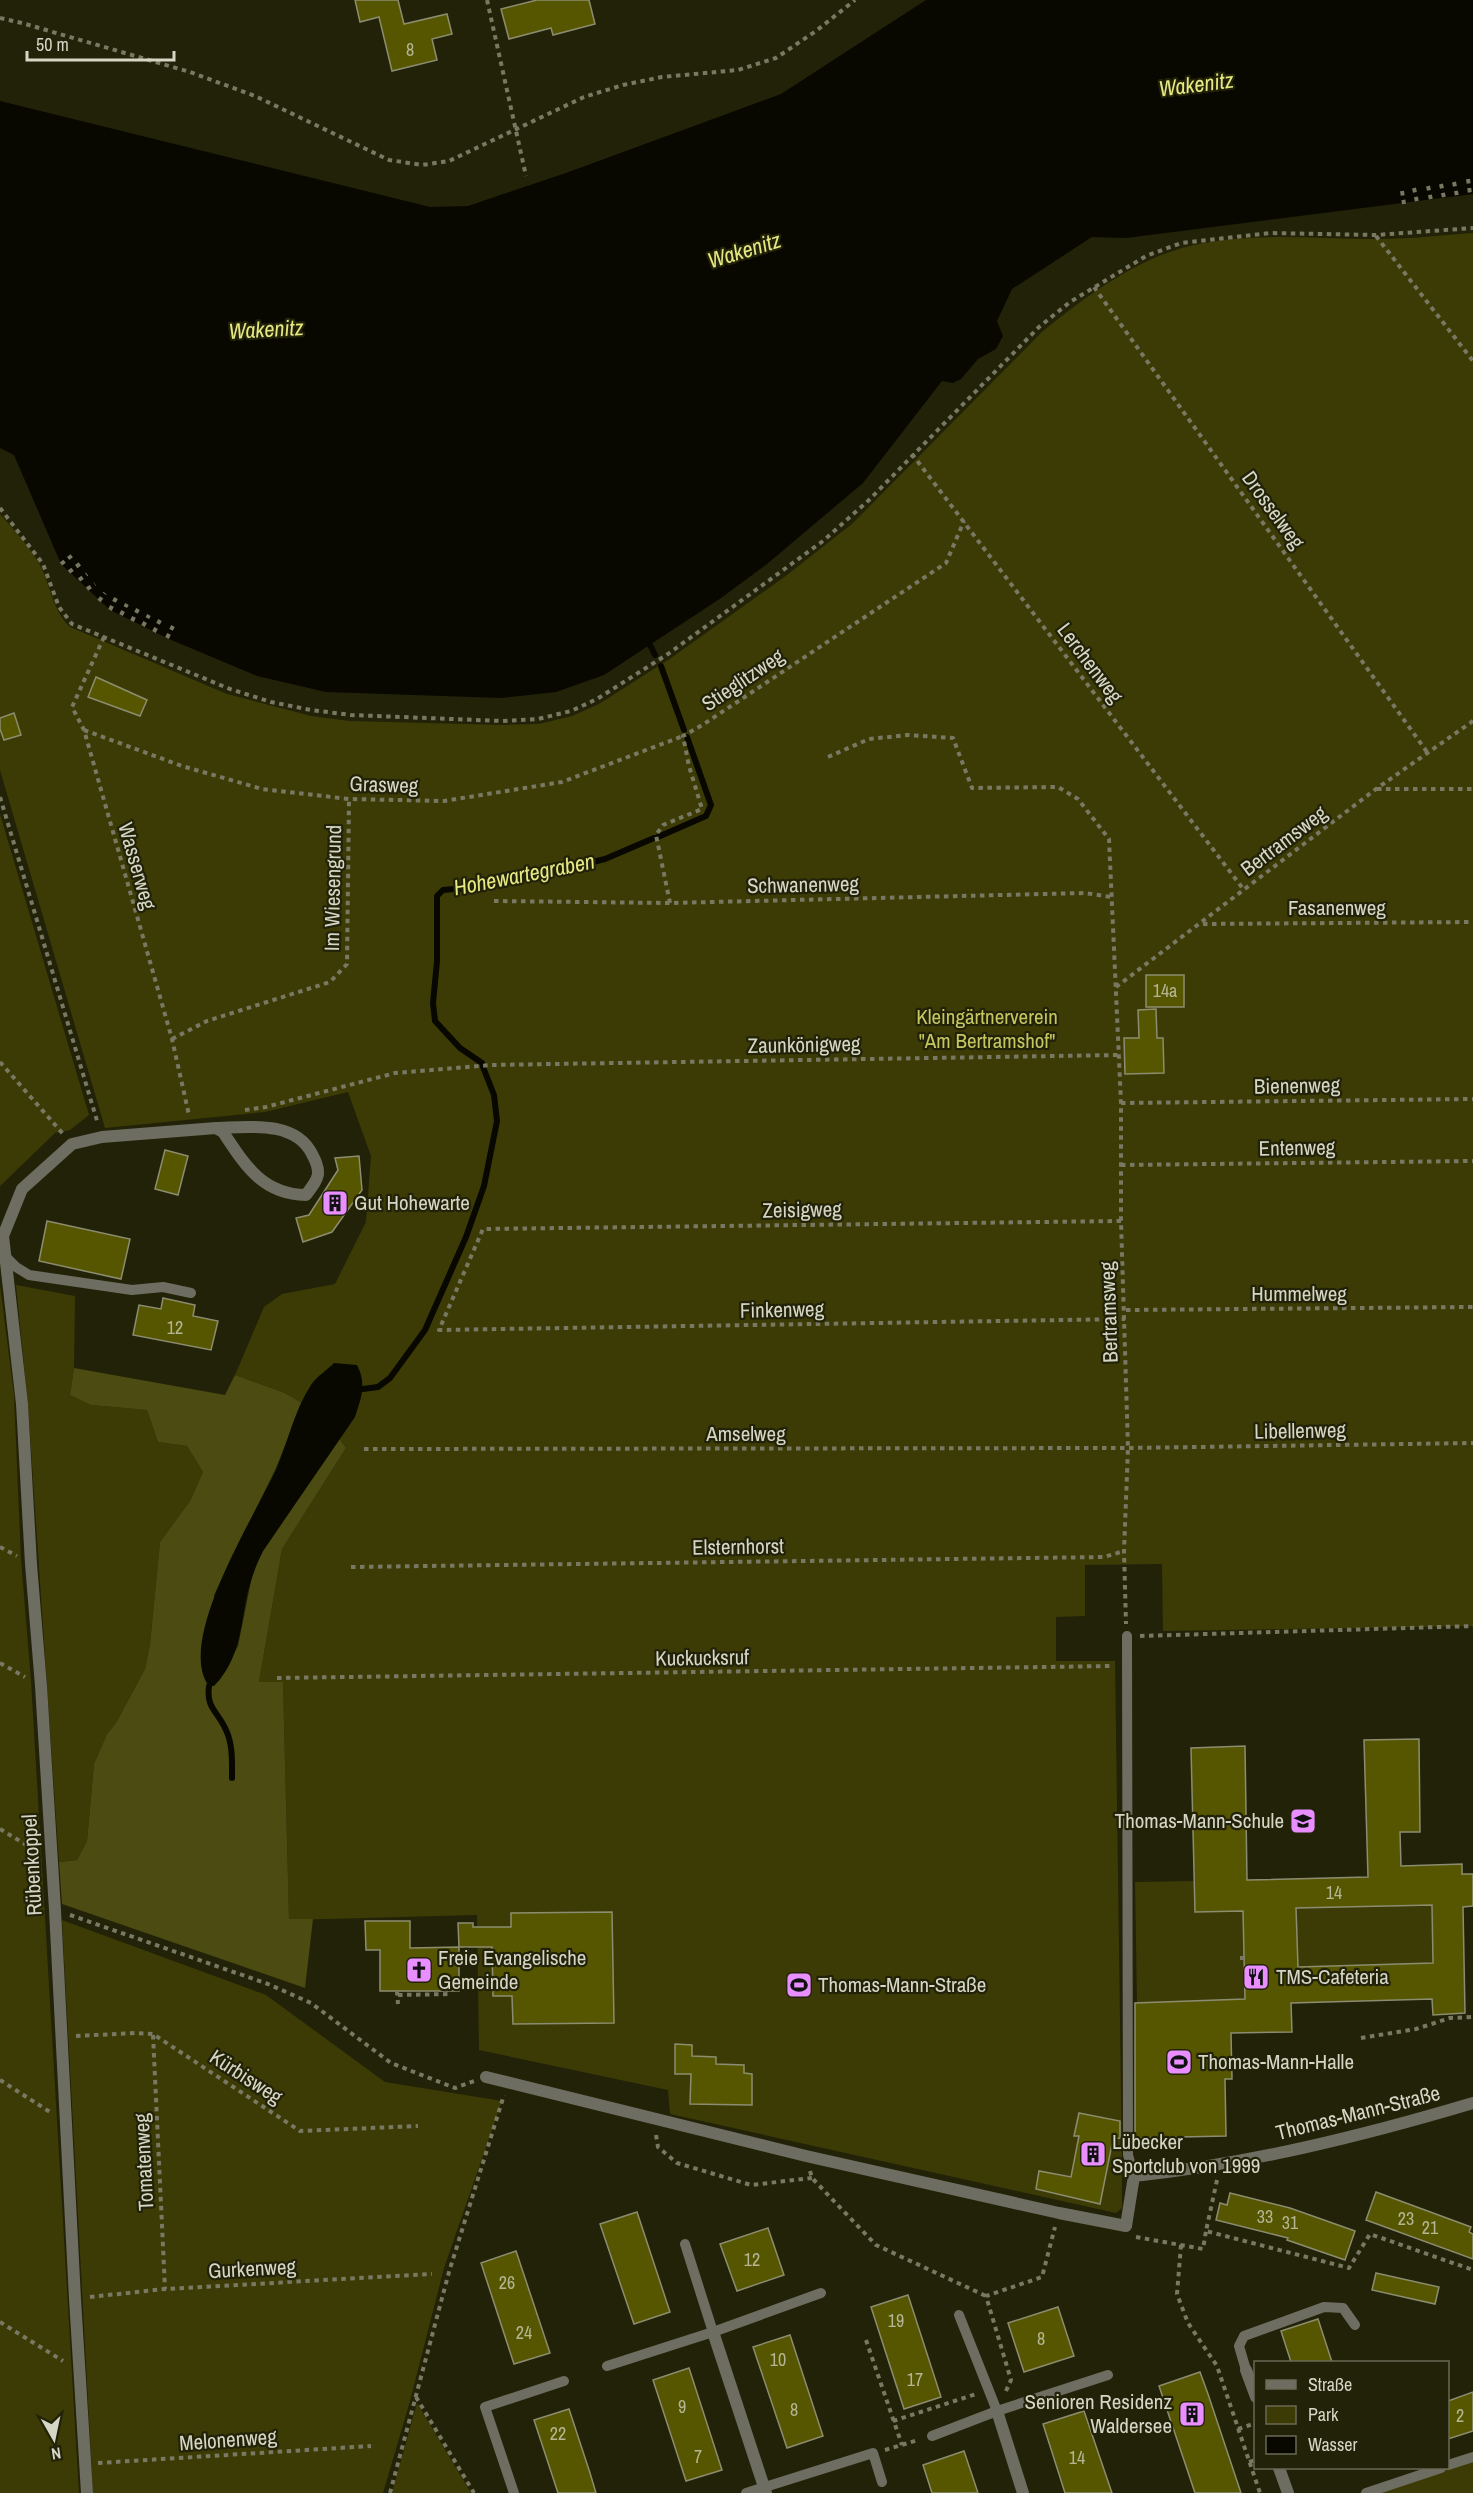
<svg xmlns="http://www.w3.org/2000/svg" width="1473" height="2493" viewBox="0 0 1473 2493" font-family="'Archivo Narrow',sans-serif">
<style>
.green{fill:#3c3b06}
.forest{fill:#4b4b12}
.water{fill:#080800}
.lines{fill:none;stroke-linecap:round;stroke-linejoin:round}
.stream{stroke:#080800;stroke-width:6}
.building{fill:#565500;stroke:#8c8d70;stroke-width:1.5;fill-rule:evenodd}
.path{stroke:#787863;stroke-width:4;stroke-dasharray:4.5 4.5;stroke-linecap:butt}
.lane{stroke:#6d6d61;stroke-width:10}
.street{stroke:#6d6d61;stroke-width:12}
.labels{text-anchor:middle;stroke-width:4.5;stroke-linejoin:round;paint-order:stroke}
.number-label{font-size:18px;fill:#b5b694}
.street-label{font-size:21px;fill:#d5d6c6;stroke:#222208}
.park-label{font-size:21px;fill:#c5c660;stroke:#222208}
.poi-label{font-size:21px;fill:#d5d6c6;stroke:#222208;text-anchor:start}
.water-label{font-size:22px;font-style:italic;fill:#e6e882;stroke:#222208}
</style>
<rect width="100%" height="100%" fill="#222208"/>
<!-- green -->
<g class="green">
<path d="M1473,233v1393l-310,5 -1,-67 -77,1v51l-29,1v44h59l7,503v44l-6,5 -446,-99 -2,-24 -189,-40 -2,-135 -188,5 -6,-238h-24l23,-133 64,-101 -7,-10c16,-22 32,-46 17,-73l-44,19 -10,19 -17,-10 -50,-18 29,-68 18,-13 53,-10 31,-62 5,-66 -23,-64 -83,20 -160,16 -105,-358v-256c14,16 29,32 40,51 11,21 12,45 30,62l157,67 84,22 39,5 152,4 37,-1 33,-8 27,-12 72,-46 116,-83 66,-52 189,-191c40,-33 90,-70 140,-84 65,-18 134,-8 200,-9 30,0 61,-4 91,-6z"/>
<polygon points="0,814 89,1115 70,1130 55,1133 0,1186"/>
<polygon points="0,1285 14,1395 21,1559 31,1681 79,2493 0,2493"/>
<polygon points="16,1285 75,1296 74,1368 70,1395 92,1405 147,1410 158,1442 187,1446 203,1472 190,1501 160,1542 150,1644 145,1669 116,1723 107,1734 94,1764 87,1841 77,1860 59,1862 28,1405"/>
<polygon points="1194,1881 1243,1911 1245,2000 1137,2003 1135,1882"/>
<polygon points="1432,1905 1433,1963 1298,1967 1296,1908"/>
<polygon points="62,1920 266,1995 385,2082 502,2101 444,2268 410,2401 383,2493 93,2493"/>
<polygon points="417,2403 471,2493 392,2493"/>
<polygon points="1473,2455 1473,2493 1368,2493"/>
</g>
<!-- forest -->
<polygon class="forest" points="74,1368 225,1395 235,1375 285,1393 302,1403 276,1468 214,1595 219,1681 238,1646 253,1571 263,1551 339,1438 346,1448 282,1549 259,1682 283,1682 289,1919 313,1919 305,1988 62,1904 59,1862 77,1860 87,1841 94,1764 107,1734 116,1723 145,1669 150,1644 160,1542 190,1501 203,1472 187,1446 158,1442 147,1410 91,1405 70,1395"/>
<!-- water -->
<g class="water">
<polygon points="926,0 1473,0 1473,194 1126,238 1092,237 1012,289 997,321 1003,336 996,349 978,359 961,379 953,383 942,381 863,483 767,564 721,598 604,675 556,692 502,698 326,692 257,676 169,639 110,610 61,564 14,455 0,448 0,101 430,207 468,206 566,173 781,94"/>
<path d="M334,1363l23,2c10,19 4,33 -2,52l-92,134c-7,14 -12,28 -16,44 -7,34 -7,64 -33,91h-5c-34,-44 46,-171 67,-216 12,-28 18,-59 35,-85 5,-8 16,-15 23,-22z"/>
</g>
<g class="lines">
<!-- stream -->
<g class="stream">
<polyline points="650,645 655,655"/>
<polyline points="661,666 684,730"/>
<polyline points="658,837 706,816 711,805 687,737"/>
<polyline points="482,1063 460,1048 435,1021 433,1003 437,961 437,896 443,890 477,887 532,877 605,859 654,838"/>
<polyline points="363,1389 378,1387 390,1378 425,1330 466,1237 484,1186 497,1121 494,1095 483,1067"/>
<path d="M209,1686c-3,23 9,25 17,44 7,15 6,32 6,48"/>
</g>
</g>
<!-- building -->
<g class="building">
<polygon points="355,0 398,0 404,24 447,14 452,34 432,39 437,60 392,71 379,17 360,22"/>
<polygon points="537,0 589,0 595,24 553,35 551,28 509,39 501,9"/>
<polygon points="96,677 147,700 140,716 88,697"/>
<polygon points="14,713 21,735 4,740 0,729 0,718"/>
<rect x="1146" y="975" width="38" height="32"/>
<polygon points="1156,1009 1157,1038 1163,1038 1164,1073 1125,1074 1124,1038 1139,1038 1138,1010"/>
<polygon points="165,1150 188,1156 178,1195 155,1189"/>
<polygon points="359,1156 362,1190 332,1232 303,1242 296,1218 309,1215 338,1170 335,1158"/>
<polygon points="47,1221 130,1239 121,1279 39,1261"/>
<polygon points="163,1298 195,1305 193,1316 218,1321 211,1350 133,1335 139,1305 161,1309"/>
<path d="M1419,1739l1,93h-20l1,34 61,-2v10h11v32l-10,1 2,106 -32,2 -1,-16 -141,4 1,29 -61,1 1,46h-7l1,57 -91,2v-135l110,-4 -2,-88 -48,1 -4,-164 54,-2 2,134 121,-3 -4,-137zM1432,1905l1,58 -135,4 -2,-59z"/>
<polygon points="612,1912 614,2023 513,2024 512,1996 493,1996 492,1947 459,1947 458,1923 473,1923 473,1927 511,1927 511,1913"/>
<polygon points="365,1921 410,1921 410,1948 459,1947 459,1991 380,1991 380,1950 366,1950"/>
<polygon points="675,2044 692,2045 692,2056 716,2057 716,2064 744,2065 744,2073 752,2074 752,2105 690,2104 691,2074 675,2074"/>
<polygon points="1079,2113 1120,2121 1120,2138 1113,2139 1100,2204 1036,2189 1039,2171 1071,2177 1079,2136 1074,2136"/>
<polygon points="1376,2192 1471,2227 1469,2232 1473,2234 1473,2259 1366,2220"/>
<polygon points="1230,2193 1290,2208 1355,2231 1345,2260 1287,2240 1288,2238 1216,2220 1220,2203 1227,2205"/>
<polygon points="637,2212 670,2312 634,2324 600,2224"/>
<polygon points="768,2228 784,2275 737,2291 720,2244"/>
<polygon points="516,2251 550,2353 514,2364 481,2263"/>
<polygon points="1376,2273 1439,2287 1435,2304 1372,2290"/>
<polygon points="908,2295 941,2397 904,2409 871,2307"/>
<polygon points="1058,2307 1074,2356 1024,2372 1008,2323"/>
<polygon points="1318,2319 1332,2362 1291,2362 1281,2331"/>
<polygon points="790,2335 823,2436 787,2448 753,2347"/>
<polygon points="689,2368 722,2470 686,2481 653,2380"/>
<polygon points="1200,2372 1208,2394 1241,2493 1195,2493 1159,2386"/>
<polygon points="1473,2392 1473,2431 1448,2439 1448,2401"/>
<polygon points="569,2409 590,2473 596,2493 558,2493 534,2420"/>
<polygon points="1084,2411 1112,2493 1065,2493 1043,2424"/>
<polygon points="964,2451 978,2493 932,2493 923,2465"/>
</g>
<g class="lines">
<!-- path -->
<g class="path">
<polyline points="487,0 526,176"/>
<polyline points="0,18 22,23 190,72 255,96 389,160 422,165 449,161 584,97 623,85 662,77 738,70 776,58 816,31 855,0"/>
<polyline points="1468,179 1470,194"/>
<polyline points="1454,182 1457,196"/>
<polyline points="1441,184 1444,198"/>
<polyline points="1428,186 1431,200"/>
<polyline points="1414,188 1417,202"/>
<polyline points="1402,191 1404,204"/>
<polyline points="1376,236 1473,361"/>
<polyline points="1094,287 1427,752"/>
<polyline points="912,454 1244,890"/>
<polyline points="0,508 43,564 59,607 72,624 230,689 271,702 311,710 351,715 502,721 538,719 571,711 597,699 668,654 823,541 868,501 1039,327 1070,302 1146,256 1181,243 1270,233 1376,235 1473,228"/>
<polyline points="61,564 74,554"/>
<polyline points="69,572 81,563"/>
<polyline points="79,580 87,574"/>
<polyline points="87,589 95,584"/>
<polyline points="99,601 105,593"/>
<polyline points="110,610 116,598"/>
<polyline points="121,615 127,604"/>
<polyline points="132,621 138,609"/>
<polyline points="143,626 149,615"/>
<polyline points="154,632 160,620"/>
<polyline points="104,637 72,707 84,730 172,1039 189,1115"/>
<polyline points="167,638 173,626"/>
<polyline points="84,730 182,766 262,789 349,799 444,801 562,782 683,736"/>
<polyline points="828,757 869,739 908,735 953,738 972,788 1058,787 1078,799 1109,839 1121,1103 1121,1221 1128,1448 1124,1551 1126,1624"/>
<polyline points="1377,789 1473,789"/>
<polyline points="0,797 98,1124"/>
<polyline points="494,901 670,903 1085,893 1111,897"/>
<polyline points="670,903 656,835 663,825 702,809 689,766 683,736 704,724 946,563 964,521"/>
<polyline points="1203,924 1473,922"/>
<polyline points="1116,987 1376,789 1473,721"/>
<polyline points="172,1039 207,1021 330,982 347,964 349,799"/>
<polyline points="0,1062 64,1135"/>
<polyline points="1121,1103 1473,1099"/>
<polyline points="245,1110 266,1107 395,1073 491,1065 1118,1055"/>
<polyline points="1121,1165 1473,1161"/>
<polyline points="1121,1221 483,1229 439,1330 1125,1319"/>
<polyline points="1126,1310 1473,1307"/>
<polyline points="364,1449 1128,1448 1473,1443"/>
<polyline points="0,1547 17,1556"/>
<polyline points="351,1567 1104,1557 1124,1551"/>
<polyline points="1140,1636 1473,1626"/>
<polyline points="0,1663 25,1677"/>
<polyline points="277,1678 1113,1666"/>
<polyline points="0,1829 38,1852"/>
<polyline points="70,1915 268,1984 311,2003 391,2063 455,2088 474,2081"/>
<polyline points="1240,1958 1244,1958"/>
<polyline points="397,1991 398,2004"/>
<polyline points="398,1995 451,1994"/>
<polyline points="153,2035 165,2289"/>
<polyline points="76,2036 136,2033 153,2034 300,2131 418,2126"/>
<polyline points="1361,2038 1416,2029 1450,2018 1473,2017"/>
<polyline points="0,2080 50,2112"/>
<polyline points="656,2135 658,2147 677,2163 751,2185 812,2178"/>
<polyline points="810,2171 812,2178 876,2245 986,2296"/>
<polyline points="1217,2180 1206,2231 1349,2268 1370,2234 1473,2270"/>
<polyline points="1136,2237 1203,2249 1206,2231"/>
<polyline points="1181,2245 1177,2294 1188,2323 1217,2366 1260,2493"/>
<polyline points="90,2297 165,2289 432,2274"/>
<polyline points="0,2322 63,2361"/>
<polyline points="866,2340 902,2445"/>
<polyline points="1006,2391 1011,2380 986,2296 1042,2277 1055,2227"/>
<polyline points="416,2397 474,2493"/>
<polyline points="893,2421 976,2394"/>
<polyline points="1238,2429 1256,2423"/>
<polyline points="885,2450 918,2440"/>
<polyline points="1249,2462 1256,2460"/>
<polyline points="98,2463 371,2446"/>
<polyline points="390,2493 449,2272 504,2095"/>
</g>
<!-- lane -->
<g class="lane">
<polyline points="5,1256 16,1267 29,1275 132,1290 163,1287 191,1293"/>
<polyline points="1127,1636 1128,2155 1134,2176"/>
<polyline points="685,2244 713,2332"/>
<polyline points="959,2315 997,2411"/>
<polyline points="607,2366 713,2332 821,2293"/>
<polyline points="1246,2370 1239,2346 1244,2336 1324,2307 1343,2308 1355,2325"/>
<polyline points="932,2436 997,2411 1108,2375"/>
<polyline points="1448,2465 1473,2457"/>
<polyline points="514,2493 485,2407 564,2381"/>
<polyline points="746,2493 873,2453 882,2482"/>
<polyline points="1366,2493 1441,2468"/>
</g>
<!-- street -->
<g class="street">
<path d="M486,2077l320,79 253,57 67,13 8,-50c115,-12 228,-40 339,-73"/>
<polyline points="713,2332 766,2493"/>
<polyline points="1246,2370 1256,2397"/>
<polyline points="997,2411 1023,2493"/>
<polyline points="1279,2468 1288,2493"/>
<path d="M87,2493l-12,-194 -20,-389 -14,-224 -10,-122 -9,-160 -19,-168 19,-47 50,-45 30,-7 114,-9 7,4c22,33 39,62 83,63 12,-16 17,-21 6,-41 -17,-34 -64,-27 -96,-26"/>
</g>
</g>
<!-- icons -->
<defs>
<symbol id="building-square" viewBox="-11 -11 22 22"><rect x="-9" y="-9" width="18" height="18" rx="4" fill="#e88eff" stroke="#222208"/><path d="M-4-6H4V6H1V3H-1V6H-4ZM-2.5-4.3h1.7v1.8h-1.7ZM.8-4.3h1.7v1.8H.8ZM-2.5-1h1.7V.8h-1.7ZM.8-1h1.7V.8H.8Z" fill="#111"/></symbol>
<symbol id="school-square" viewBox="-11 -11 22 22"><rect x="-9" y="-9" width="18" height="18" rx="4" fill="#e88eff" stroke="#222208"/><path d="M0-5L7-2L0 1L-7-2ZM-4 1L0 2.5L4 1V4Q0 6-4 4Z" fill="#111"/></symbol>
<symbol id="church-square" viewBox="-11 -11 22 22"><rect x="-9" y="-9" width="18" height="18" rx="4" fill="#e88eff" stroke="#222208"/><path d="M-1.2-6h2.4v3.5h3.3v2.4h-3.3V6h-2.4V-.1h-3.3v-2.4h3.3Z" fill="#111"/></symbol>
<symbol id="restaurant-square" viewBox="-11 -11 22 22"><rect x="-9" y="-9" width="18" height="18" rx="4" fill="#e88eff" stroke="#222208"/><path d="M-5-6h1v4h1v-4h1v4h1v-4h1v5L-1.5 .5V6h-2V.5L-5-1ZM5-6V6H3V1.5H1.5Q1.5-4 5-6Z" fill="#111"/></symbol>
<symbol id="stadium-square" viewBox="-11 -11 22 22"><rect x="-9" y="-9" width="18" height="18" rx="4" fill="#e88eff" stroke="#222208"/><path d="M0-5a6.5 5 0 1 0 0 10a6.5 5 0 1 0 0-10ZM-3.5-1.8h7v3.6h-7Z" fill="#111"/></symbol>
</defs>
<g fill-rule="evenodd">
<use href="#building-square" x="320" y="1188" width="30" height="30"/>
<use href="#school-square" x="1288" y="1806" width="30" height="30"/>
<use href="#church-square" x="404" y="1955" width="30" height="30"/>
<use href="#restaurant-square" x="1241" y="1962" width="30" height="30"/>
<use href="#stadium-square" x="784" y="1970" width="30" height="30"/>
<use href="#stadium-square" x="1164" y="2047" width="30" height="30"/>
<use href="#building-square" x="1078" y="2139" width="30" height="30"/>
<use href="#building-square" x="1177" y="2399" width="30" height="30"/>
</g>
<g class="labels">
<!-- number labels -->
<g class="number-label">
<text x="410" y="56">8</text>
<text x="1165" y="997">14a</text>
<text x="175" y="1334">12</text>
<text x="1334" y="1899">14</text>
<text x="1265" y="2223">33</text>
<text x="1406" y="2225">23</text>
<text x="1290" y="2229">31</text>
<text x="1430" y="2234">21</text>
<text x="752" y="2266">12</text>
<text x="507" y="2289">26</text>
<text x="896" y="2327">19</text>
<text x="524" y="2339">24</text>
<text x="1041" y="2345">8</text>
<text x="778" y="2366">10</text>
<text x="915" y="2386">17</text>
<text x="682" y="2413">9</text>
<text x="794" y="2416">8</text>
<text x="1460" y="2422">2</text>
<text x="558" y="2440">22</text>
<text x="698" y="2463">7</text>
<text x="1077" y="2464">14</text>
</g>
<!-- street labels -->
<g class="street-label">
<text transform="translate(1273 510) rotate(54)" y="7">Drosselweg</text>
<text transform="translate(1090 663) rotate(53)" y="7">Lerchenweg</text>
<text transform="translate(743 680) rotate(-34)" y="7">Stieglitzweg</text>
<text transform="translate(384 785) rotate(2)" y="7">Grasweg</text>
<text transform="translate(1284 841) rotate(-37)" y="7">Bertramsweg</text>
<text transform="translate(137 866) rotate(74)" y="7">Wasserweg</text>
<text transform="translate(803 885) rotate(-1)" y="7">Schwanenweg</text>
<text transform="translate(333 888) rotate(-89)" y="7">Im Wiesengrund</text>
<text x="1337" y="915">Fasanenweg</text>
<text transform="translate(804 1045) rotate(-1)" y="7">Zaunkönigweg</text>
<text transform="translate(1297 1086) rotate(-1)" y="7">Bienenweg</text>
<text transform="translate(1297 1148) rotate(-1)" y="7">Entenweg</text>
<text transform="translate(802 1210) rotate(-1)" y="7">Zeisigweg</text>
<text x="1299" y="1301">Hummelweg</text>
<text transform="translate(782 1310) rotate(-1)" y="7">Finkenweg</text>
<text transform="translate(1109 1312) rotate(-92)" y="7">Bertramsweg</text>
<text transform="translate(1300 1431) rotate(-1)" y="7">Libellenweg</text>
<text x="746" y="1441">Amselweg</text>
<text transform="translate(738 1547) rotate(-1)" y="7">Elsternhorst</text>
<text transform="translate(702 1658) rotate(-1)" y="7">Kuckucksruf</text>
<text transform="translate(32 1865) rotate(-93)" y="7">Rübenkoppel</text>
<text transform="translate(246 2077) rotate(33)" y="7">Kürbisweg</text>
<text transform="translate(1358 2113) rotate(-14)" y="7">Thomas-Mann-Straße</text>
<text transform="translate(144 2162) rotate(-93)" y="7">Tomatenweg</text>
<text transform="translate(252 2269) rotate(-3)" y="7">Gurkenweg</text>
<text transform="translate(228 2440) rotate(-4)" y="7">Melonenweg</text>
</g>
<!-- park labels -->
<g class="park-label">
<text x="987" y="1024">Kleingärtnerverein<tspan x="987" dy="24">"Am Bertramshof"</tspan></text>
</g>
<!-- poi labels -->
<g class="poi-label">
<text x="354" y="1210">Gut Hohewarte</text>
<text x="1284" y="1828" text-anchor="end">Thomas-Mann-Schule</text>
<text x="438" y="1965">Freie Evangelische<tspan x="438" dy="24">Gemeinde</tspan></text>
<text x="1276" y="1984">TMS-Cafeteria</text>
<text x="818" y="1992">Thomas-Mann-Straße</text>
<text x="1198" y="2069">Thomas-Mann-Halle</text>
<text x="1112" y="2149">Lübecker<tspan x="1112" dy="24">Sportclub von 1999</tspan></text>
<text x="1172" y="2409" text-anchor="end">Senioren Residenz<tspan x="1172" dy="24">Waldersee</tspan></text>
</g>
<!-- water labels -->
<g class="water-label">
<text transform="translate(1196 84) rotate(-7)" y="8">Wakenitz</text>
<text transform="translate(744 250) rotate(-17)" y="8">Wakenitz</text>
<text transform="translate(266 329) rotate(-3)" y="8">Wakenitz</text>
<text transform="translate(524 874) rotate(-11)" y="8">Hohewartegraben</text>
</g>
</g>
<!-- legend -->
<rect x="1254" y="2361" width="195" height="108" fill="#222208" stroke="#6a6a54" stroke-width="1.5"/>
<rect x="1266" y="2380" width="30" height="9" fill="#6d6d61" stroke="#6a6a54" stroke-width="1.5"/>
<text x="1308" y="2391" font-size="18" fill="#d5d6c6">Straße</text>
<rect x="1266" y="2406" width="30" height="18" fill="#3c3b06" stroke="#6a6a54" stroke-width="1.5"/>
<text x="1308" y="2421" font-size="18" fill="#d5d6c6">Park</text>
<rect x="1266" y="2436" width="30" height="18" fill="#080800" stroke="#6a6a54" stroke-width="1.5"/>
<text x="1308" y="2451" font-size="18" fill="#d5d6c6">Wasser</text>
<!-- north arrow -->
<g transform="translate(54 2439) rotate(171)" stroke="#222208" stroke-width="4.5" paint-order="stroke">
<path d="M0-4.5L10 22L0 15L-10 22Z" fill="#d5d6c6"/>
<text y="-9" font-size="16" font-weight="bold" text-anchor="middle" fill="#d5d6c6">N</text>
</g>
<!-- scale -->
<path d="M27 51v9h147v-9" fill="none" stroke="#d5d6c6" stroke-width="3"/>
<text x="36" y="51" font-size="18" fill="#d5d6c6" stroke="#222208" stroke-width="4.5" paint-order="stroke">50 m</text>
</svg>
